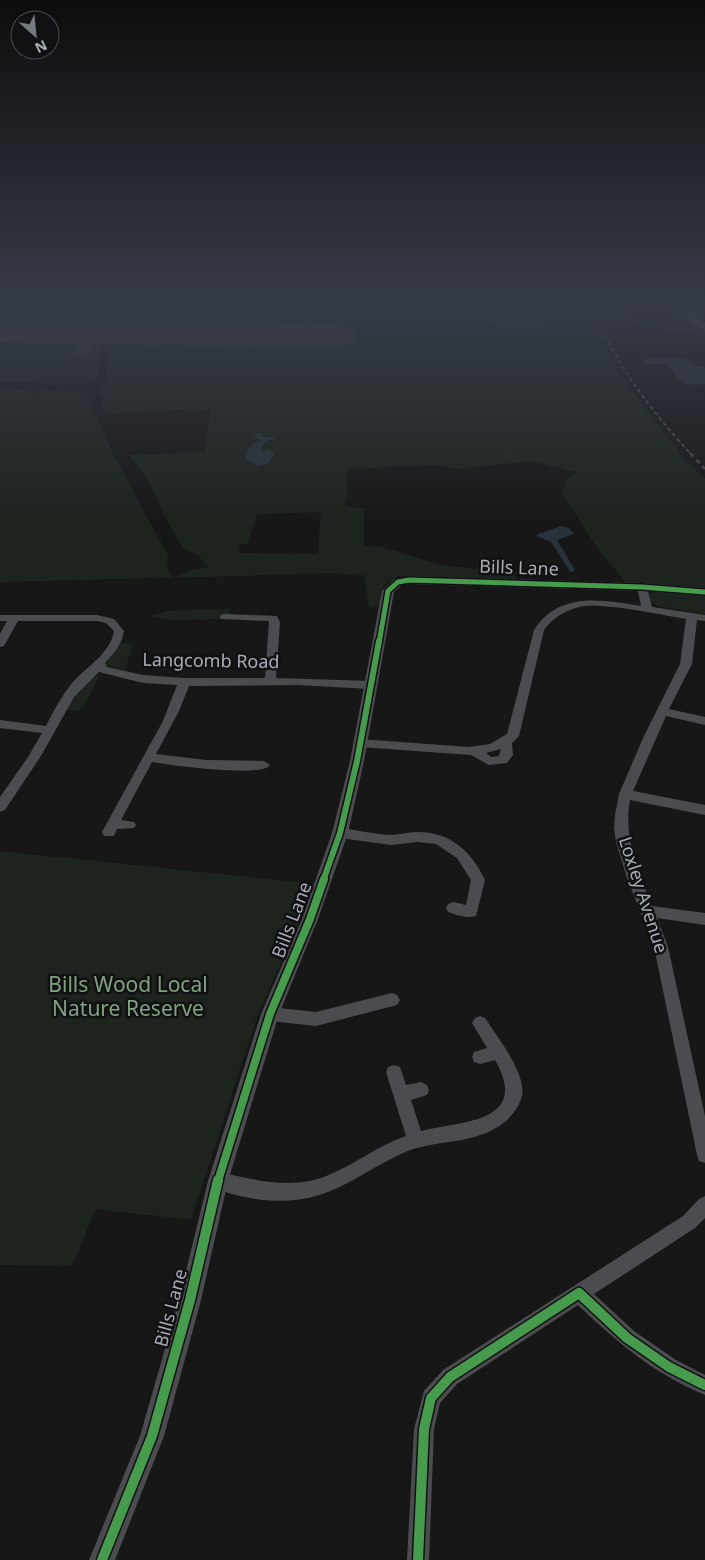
<svg xmlns="http://www.w3.org/2000/svg" width="705" height="1560" viewBox="0 0 705 1560" font-family="'Noto Sans',sans-serif">
<style>
.green{fill:#1d241e;fill-rule:evenodd}
.water{fill:#2a3239}
.lines{fill:none;stroke-linecap:round;stroke-linejoin:round}
.canal{fill:#2a3239;fill-rule:evenodd}
.taxiway{fill:#313233;fill-rule:evenodd}
.runway{fill:#313233;fill-rule:evenodd}
.minor{fill:#4b4c50;fill-rule:evenodd}
.tertiary{fill:#4b4c50;fill-rule:evenodd}
.rail-far1{stroke:#4b4c4f;stroke-width:2;stroke-dasharray:4 3;stroke-linecap:butt}
.rail{stroke:#4b4c4f;stroke-width:2.5;stroke-dasharray:5 4;stroke-linecap:butt}
.cycleway-far3-casing{stroke:#111113;stroke-width:8}
.cycleway-far2-casing{stroke:#111113;stroke-width:9}
.cycleway-far1-casing{stroke:#111113;stroke-width:11}
.cycleway-casing{stroke:#111113;stroke-width:13}
.cycleway-far3{stroke:#469c4c;stroke-width:5}
.cycleway-far2{stroke:#469c4c;stroke-width:6}
.cycleway-far1{stroke:#469c4c;stroke-width:8}
.cycleway{stroke:#469c4c;stroke-width:10}
.labels{text-anchor:middle;stroke-width:5;stroke-linejoin:round;paint-order:stroke}
.street-label{font-size:18px;fill:#a8adb8;stroke:#111113}
.near-park-label{font-size:21px;fill:#7fa381;stroke:#111113}
</style>
<rect width="100%" height="100%" fill="#171717"/>
<!-- green -->
<g class="green">
<path d="M0,304h451l20,10 25,-6 -13,-4h58l52,16 29,58 63,82 20,19v110l-79,-6 -29,-35 -35,-55 4,-13 10,-8 -46,-11 -69,8 -26,-4 -87,4 -3,38 19,1v38l18,1 55,17 77,10 2,6 -118,-4 -14,9 -5,21 -10,2 -5,-33c-41,-4 -84,0 -125,1 -80,2 -159,4 -239,6v-194l20,1 15,4 7,-3 45,3 27,63 54,99 -1,13 6,10 19,-8 17,-3 -13,-13 -12,-5 -15,-24 -22,-47 -18,-23 76,-3 5,-41 -27,-2 -79,5 -5,-25 6,-7 4,-44h-7l-4,38 -8,8 -90,-2zM261,436l7,1 5,4 -8,1 -4,9 8,-2 6,4 -4,7 -18,5 -7,-6 1,-6 6,-10 8,-2zM321,512l-3,42 -79,-1 1,-8 8,-1 9,-30z"/>
<polygon points="652,592 705,595 705,614 659,606 651,603 649,594"/>
<polygon points="231,609 228,614 222,615 222,619 170,620 148,616 167,611"/>
<polygon points="122,643 133,644 125,670 107,666 105,662"/>
<path d="M100,675l-15,30 -7,6 -12,-2c10,-14 17,-29 34,-34z"/>
<polygon points="0,851 316,884 257,1017 191,1220 96,1209 72,1266 0,1265"/>
</g>
<!-- water -->
<g class="water">
<path d="M456,304c18,0 46,0 60,11l-5,5 28,-2 5,2 -6,9 5,4 -30,1 -14,-7 2,-1 -2,-2 -16,-6z"/>
<path d="M654,358c9,0 24,-2 33,2 9,5 7,6 18,7v17c-11,1 -24,2 -30,-8 -2,-4 -4,-8 -7,-10 -9,-5 -15,3 -27,-7z"/>
<polygon points="262,433 262,437 274,437 275,439 265,442 261,451 269,449 275,453 267,464 256,466 246,459 246,453 253,443 261,441 253,434"/>
<polygon points="561,526 569,528 574,534 557,540 575,570 571,573 551,542 536,536 538,534"/>
</g>
<g class="lines">
<!-- canal -->
<polygon class="canal" points="550,304 562,304 668,327 705,330 705,334 668,331"/>
<!-- taxiway -->
<polygon class="taxiway" points="92,327 98,329 100,332 89,355 77,355 75,351 86,329"/>
<!-- runway -->
<polygon class="runway" points="0,318 336,324 350,327 356,336 350,345 336,348 0,342"/>
<!-- minor -->
<g class="minor">
<polygon points="705,308 705,312 683,317 680,315"/>
<path d="M642,584l5,3 5,20 53,8v6l-8,-1 -5,44 -23,45 36,8v8l-39,-9 -33,75 72,14v10l-75,-15c-7,37 8,71 22,106l53,7v12l-48,-7 11,29 37,169v47l-6,-2 -2,-6 -43,-208 -27,-69 -11,-36 -2,-14 1,-13 4,-21 25,-58 36,-72 6,-45c-25,-4 -84,-17 -107,-12 -13,3 -28,12 -35,23l-25,106 -7,7 1,12 -6,8 -18,2 -18,-10 -111,-8 -6,-4 6,-4 109,8 21,-3 17,-10 27,-104c26,-39 67,-30 107,-24l-4,-19zM501,749l-2,7 -8,1 -5,-4z"/>
<path d="M225,614l52,2 3,6 -4,56 95,3 6,4 -6,4 -74,-4 -108,1 -10,25 -23,43 50,6 58,1 6,4c-8,13 -101,0 -118,-3l-31,58 13,2 2,3 -2,3 -17,1 -3,7h-10l-2,-4 61,-111 14,-36 -34,-2 -44,-11 -25,25 -33,59 -36,54 -5,2v-15l28,-40 14,-24 -42,-5v-8l46,6c8,-16 16,-31 27,-44 14,-16 37,-28 41,-51l-8,-8 -9,-2h-79l-14,25 -4,1v-13l7,-13h-7v-6h97l17,4 10,12c-2,14 -10,22 -19,32l2,4 36,8 41,3h81l4,-57 -48,-2 -1,-2 1,-2z"/>
<path d="M340,828c17,2 33,6 50,7 9,0 18,-3 27,-3 34,0 54,19 68,48l-9,36c-9,3 -20,-1 -28,-4l-2,-4 2,-4 5,-2 13,3 5,-25 -14,-22 -21,-14 -18,-2 -27,3 -51,-7 -5,-1 -2,-4 2,-4z"/>
<polygon points="392,993 397,995 400,1000 397,1005 316,1026 270,1021 265,1019 262,1014 265,1009 270,1007 316,1012"/>
<path d="M480,1016l5,2c12,18 42,57 37,78 -4,14 -14,25 -26,32 -27,16 -59,12 -88,23 -37,15 -66,42 -106,48 -29,5 -64,-1 -90,-12l-3,-6 3,-6 6,-3c38,8 76,19 113,2 26,-11 48,-29 75,-38l-20,-64 2,-5 6,-2 6,2 6,18 15,-3 6,3 2,5 -2,5 -16,5 10,31c41,-10 110,-8 74,-71l-15,4 -6,-2 -2,-5 2,-5 13,-4 -15,-25 3,-5z"/>
<path d="M705,1196v22l-10,10 -101,66 40,37 42,29 29,15v20c-52,-22 -87,-52 -127,-90l-121,79 -17,19 -6,26 -5,131h-22l7,-131 10,-38 19,-21 240,-154 16,-17z"/>
</g>
<!-- tertiary -->
<g class="tertiary">
<polygon points="661,304 671,304 705,323 705,330"/>
<polygon points="409,576 642,583 705,588 705,596 642,591 409,584 402,585 394,592 364,761 348,833 318,919 279,1014 228,1181 201,1300 164,1436 115,1560 89,1560 140,1436 179,1300 208,1181 261,1014 302,919 332,833 350,761 382,591 394,579"/>
</g>
<!-- rail-far1 -->
<path class="rail-far1" d="M590,304c24,57 59,105 101,150"/>
<!-- rail -->
<polyline class="rail" points="690,453 705,469"/>
<defs>
<polyline id="cycleway-far3" points="379,643 388,591 398,582 409,580 642,587 705,592"/>
<polyline id="cycleway-far2" points="323,881 340,833 357,761 379,641"/>
<polyline id="cycleway-far1" points="218,1181 270,1014 310,919 324,879"/>
<g id="cycleway">
<polyline points="102,1560 152,1436 190,1300 218,1180"/>
<polyline points="418,1560 424,1429 431,1398 450,1377 579,1293 627,1338 669,1367 705,1385"/>
</g>
</defs>
<!-- cycleway-far3 casing -->
<use href="#cycleway-far3" class="cycleway-far3-casing"/>
<!-- cycleway-far2 casing -->
<use href="#cycleway-far2" class="cycleway-far2-casing"/>
<!-- cycleway-far1 casing -->
<use href="#cycleway-far1" class="cycleway-far1-casing"/>
<!-- cycleway casing -->
<use href="#cycleway" class="cycleway-casing"/>
<!-- cycleway-far3 -->
<use href="#cycleway-far3" class="cycleway-far3"/>
<!-- cycleway-far2 -->
<use href="#cycleway-far2" class="cycleway-far2"/>
<!-- cycleway-far1 -->
<use href="#cycleway-far1" class="cycleway-far1"/>
<!-- cycleway -->
<use href="#cycleway" class="cycleway"/>
</g>
<!-- sky -->
<linearGradient id="sky" x2="0" y2="1"><stop stop-color="#0d0d0d"/><stop offset="0.58" stop-color="#363c47"/><stop offset="1" stop-color="#363c47" stop-opacity="0"/></linearGradient>
<rect width="705" height="523" fill="url(#sky)"/>
<g class="labels">
<!-- street labels -->
<g class="street-label">
<text transform="translate(519 568) rotate(2)" y="6">Bills Lane</text>
<text transform="translate(211 661) rotate(1)" y="6">Langcomb Road</text>
<text transform="translate(643 895) rotate(72)" y="6">Loxley Avenue</text>
<text transform="translate(292 920) rotate(-69)" y="6">Bills Lane</text>
<text transform="translate(171 1308) rotate(-75)" y="6">Bills Lane</text>
</g>
<!-- near-park labels -->
<g class="near-park-label">
<text x="128" y="992">Bills Wood Local<tspan x="128" dy="24">Nature Reserve</tspan></text>
</g>
</g>
<!-- north arrow -->
<g transform="translate(35 35) rotate(153)"><circle r="24" fill="#111113" stroke="#4d4f55"/>
<path d="M0-4L9 19L0 12L-9 19Z" fill="#757880"/>
<text y="-8" font-size="14" font-weight="bold" text-anchor="middle" fill="#a8adb8">N</text>
</g>
</svg>
